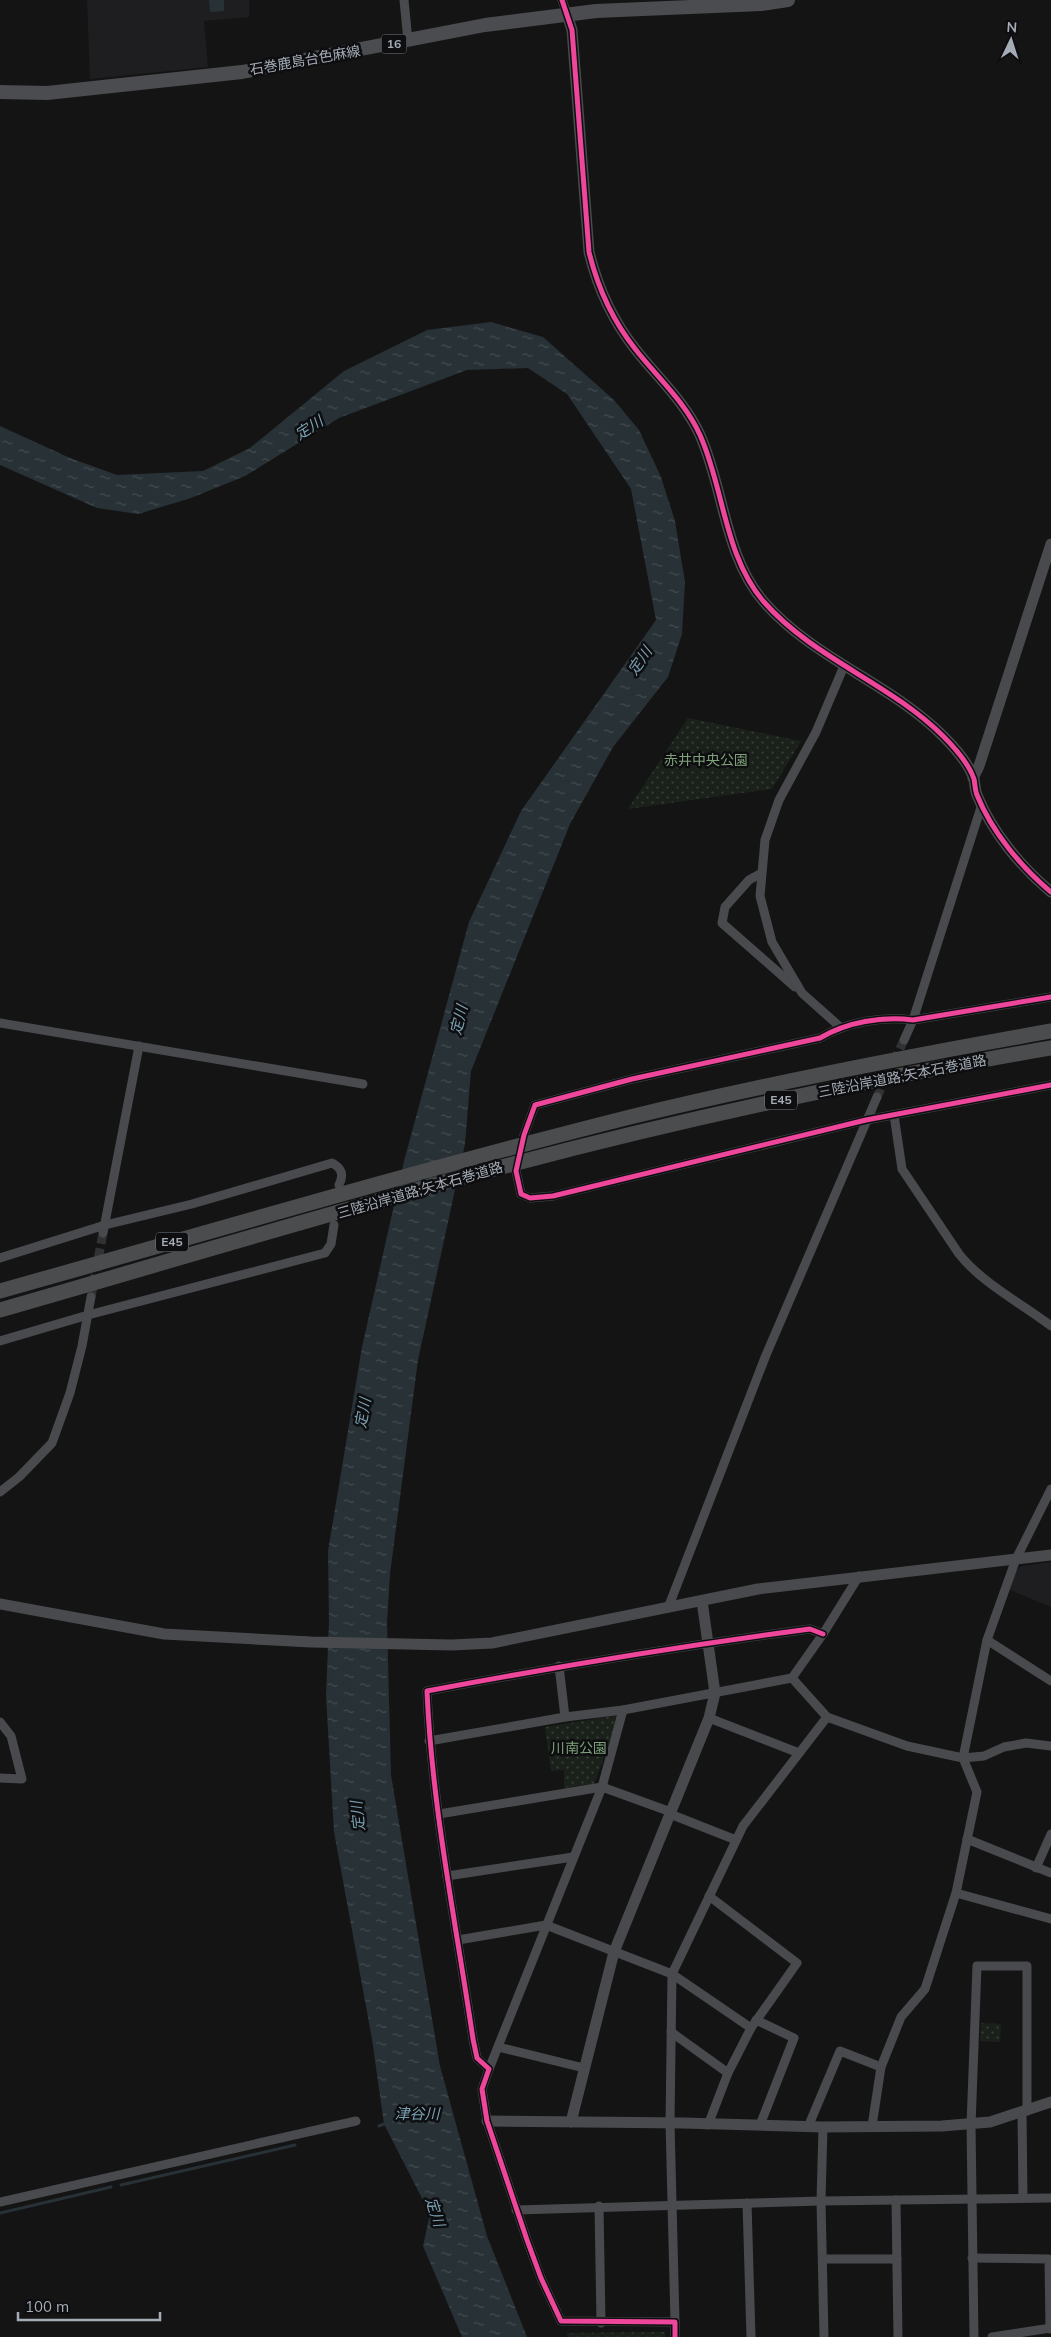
<svg xmlns="http://www.w3.org/2000/svg" width="1051" height="2337" viewBox="0 0 1051 2337" font-family="Mulish,'Noto Sans JP',sans-serif">
<style>
.built{fill:#1e1e20}
.park{fill:url(#park-dots)}
.water{fill:url(#water-ripples)}
.lines{fill:none;stroke-linecap:round;stroke-linejoin:round}
.stream{stroke:#273136;stroke-width:3}
.minor-tunnel{stroke:#313234;stroke-width:9;stroke-dasharray:9 4.5;stroke-linecap:butt}
.minor{stroke:#484a4d;stroke-width:9}
.tertiary{stroke:#484a4d;stroke-width:11}
.primary{stroke:#4a4c4f;stroke-width:14}
.motorway{stroke:#4b4c4e;stroke-width:15}
.cycleway-casing{stroke:#0e0e10;stroke-width:8}
.cycleway{stroke:#ed469a;stroke-width:5}
.labels{text-anchor:middle;stroke-width:5;stroke-linejoin:round;paint-order:stroke}
.shield{fill:#0e0e10;stroke:#777d84;stroke-width:1}
.shield-label{font-size:12px;font-weight:bold;fill:#a4acb6}
.street-label{font-size:14px;fill:#a4acb6;stroke:#0e0e10}
.park-label{font-size:14px;fill:#7da27a;stroke:#0e0e10}
.water-label{font-size:15px;font-style:italic;fill:#7aa0b3;stroke:#0e0e10}
</style>
<defs>
<pattern id="park-dots" width="8" height="8" patternUnits="userSpaceOnUse" patternTransform="scale(1.25)"><rect width="8" height="8" fill="#1a211a"/><path d="M2 2h.1M6 6h.1" fill="none" stroke="#383f39" stroke-width="1.8" stroke-linecap="round"/></pattern>
<pattern id="water-ripples" width="26" height="14" patternUnits="userSpaceOnUse" patternTransform="scale(1.25)"><rect width="26" height="14" fill="#273136"/><path d="M2 4q2-2 4 0t4 0M15 11q2-2 4 0t4 0" fill="none" stroke="#434c51"/></pattern>
</defs>
<rect width="100%" height="100%" fill="#141414"/>
<!-- built -->
<g class="built">
<polygon points="87,0 249,0 249,17 204,21 208,67 90,79"/>
<polygon points="1051,1562 1051,1607 1010,1590 1015,1571 1022,1566"/>
</g>
<!-- park -->
<g class="park">
<polygon points="688,718 801,741 772,789 628,809"/>
<polygon points="620,1715 594,1784 564,1788 564,1770 551,1771 545,1727"/>
<polygon points="981,2023 1001,2024 1000,2042 980,2041"/>
<polygon points="665,2332 665,2337 568,2337 566,2333"/>
</g>
<!-- water -->
<g class="water">
<polygon points="209,0 224,0 224,11 210,12"/>
<polygon points="491,322 543,337 614,400 639,430 661,477 675,521 685,582 682,634 668,677 613,747 570,824 471,1071 465,1144 418,1360 390,1574 387,1623 391,1775 440,2066 487,2236 527,2337 462,2337 423,2246 430,2214 384,2124 372,2039 334,1832 326,1696 329,1622 328,1551 362,1347 404,1161 469,922 521,811 656,620 631,489 567,394 528,368 467,370 339,418 245,476 191,498 138,514 97,508 0,465 0,426 70,458 117,475 203,471 250,448 344,371 427,330"/>
</g>
<g class="lines">
<!-- stream -->
<g class="stream">
<polyline points="379,2126 384,2124"/>
<polyline points="121,2185 295,2145"/>
<polyline points="0,2213 111,2187"/>
</g>
<!-- minor-tunnel -->
<g class="minor-tunnel">
<polyline points="894,1061 904,1040"/>
<polyline points="877,1097 886,1077"/>
<polyline points="91,1297 103,1233"/>
</g>
<!-- minor -->
<g class="minor">
<polyline points="404,0 408,41"/>
<polyline points="562,0 567,14"/>
<polyline points="760,874 749,880 725,907 722,923 795,987"/>
<polyline points="0,1023 363,1084"/>
<polyline points="839,1026 802,993 772,942 760,896 765,840 779,800 816,732 844,666"/>
<polyline points="904,1040 913,1020 982,804"/>
<path d="M894,1115l8,54 57,85c24,30 62,49 92,72"/>
<path d="M524,1135l11,-30 97,-26 188,-41c27,-16 62,-22 93,-18l138,-23"/>
<polyline points="516,1171 521,1194 530,1198 553,1196 866,1120 1051,1085"/>
<polyline points="103,1233 139,1046"/>
<path d="M0,1258l105,-33 87,-21 140,-41c10,5 12,12 7,22"/>
<polyline points="0,1341 88,1315 325,1253 331,1244 334,1225"/>
<polyline points="0,1492 19,1477 52,1443 70,1393 82,1346 91,1297"/>
<polyline points="668,1608 766,1355 877,1097"/>
<polyline points="987,1640 1051,1681"/>
<polyline points="559,1666 565,1717"/>
<polyline points="792,1678 827,1717 907,1746 963,1758 984,1756 1004,1747 1026,1743 1051,1746"/>
<polyline points="709,1718 799,1753"/>
<polyline points="0,1722 11,1736 22,1779 0,1778"/>
<polyline points="429,1741 565,1717 623,1710 792,1678 823,1634 859,1576"/>
<polyline points="439,1814 602,1787 671,1812"/>
<polyline points="670,1814 736,1840"/>
<polyline points="967,1839 1051,1873"/>
<polyline points="1036,1868 1051,1834"/>
<polyline points="447,1876 573,1857"/>
<polyline points="956,1893 1051,1919"/>
<polyline points="458,1940 546,1925 672,1974 751,2028"/>
<polyline points="756,2020 794,2038 760,2125"/>
<polyline points="671,2032 728,2073"/>
<polyline points="498,2047 584,2068"/>
<polyline points="489,2069 602,1787 623,1710"/>
<polyline points="1022,2113 1023,2198"/>
<polyline points="708,2125 728,2073 751,2028 797,1963 709,1896"/>
<polyline points="872,2126 881,2067 901,2017 925,1989 956,1893 977,1792 963,1758 987,1640 1016,1559 1051,1489"/>
<polyline points="808,2127 840,2051 881,2067"/>
<polyline points="823,2127 821,2201 824,2337"/>
<polyline points="896,2200 898,2337"/>
<polyline points="0,2202 356,2121"/>
<polyline points="747,2203 751,2337"/>
<polyline points="599,2206 601,2323"/>
<polyline points="516,2210 821,2201 1051,2198"/>
<polyline points="972,2258 1049,2259 1050,2329"/>
<polyline points="823,2259 897,2259"/>
<polyline points="675,2322 670,2123 672,1974 743,1826 827,1717"/>
<path d="M675,2337v-15l-114,-1 -20,-43 -14,-38 -40,-119 -5,-32 7,-20 -12,-11 -4,-19c-17,-116 -41,-231 -46,-348 127,-24 254,-45 383,-62l13,5"/>
<polyline points="974,2337 971,2125 977,1966 1027,1966 1027,2111"/>
<polyline points="992,2337 1051,2328"/>
</g>
<!-- tertiary -->
<g class="tertiary">
<path d="M567,14l5,16 17,222c9,37 23,68 47,98 22,28 49,52 64,85 24,53 24,121 64,167 50,57 126,81 179,134 11,11 26,28 31,43 1,5 1,11 3,16 15,37 44,72 74,97"/>
<polyline points="973,778 979,766 1051,544"/>
<polyline points="0,1604 164,1634 311,1642 452,1645 492,1643 758,1589 1051,1555"/>
<polyline points="487,2121 683,2123 823,2127 942,2126 990,2122 1051,2102"/>
<polyline points="571,2122 614,1952 709,1718 715,1693 702,1601"/>
</g>
<!-- primary -->
<polyline class="primary" points="0,92 47,93 242,72 485,25 596,11 761,4 788,0"/>
<!-- motorway -->
<g class="motorway">
<path d="M0,1291c210,-59 419,-121 630,-174 139,-34 280,-61 421,-86"/>
<path d="M0,1310c171,-49 341,-101 513,-146 178,-47 357,-85 538,-116"/>
</g>
<defs>
<g id="cycleway">
<path d="M562,0l10,30 17,222c9,37 23,68 47,98 22,28 49,52 64,85 24,53 24,121 64,167 50,57 126,81 179,134 11,11 26,28 31,43 1,5 1,11 3,16 15,37 44,72 74,97"/>
<path d="M1051,997l-138,23c-31,-4 -66,2 -93,18l-188,41 -97,26 -11,30 -8,36 5,23 9,4 23,-2 313,-76 185,-35"/>
<path d="M675,2337v-15l-114,-1 -20,-43 -14,-38 -40,-119 -5,-32 7,-20 -12,-11 -4,-19c-17,-116 -41,-231 -46,-348 127,-24 254,-45 383,-62l13,5"/>
</g>
</defs>
<!-- cycleway casing -->
<use href="#cycleway" class="cycleway-casing"/>
<!-- cycleway -->
<use href="#cycleway" class="cycleway"/>
</g>
<g class="labels">
<!-- shield labels -->
<g class="shield">
<rect x="381.5" y="34.5" width="25" height="19" rx="4"/>
<rect x="765" y="1090.5" width="32" height="19" rx="4"/>
<rect x="156" y="1232.5" width="32" height="19" rx="4"/>
</g>
<g class="shield-label">
<text x="394" y="48">16</text>
<text x="781" y="1104">E45</text>
<text x="172" y="1246">E45</text>
</g>
<!-- street labels -->
<g class="street-label">
<text transform="translate(305 60) rotate(-10)" y="5">石巻鹿島台色麻線</text>
<text transform="translate(902 1076) rotate(-11)" y="5">三陸沿岸道路;矢本石巻道路</text>
<text transform="translate(420 1190) rotate(-16)" y="5">三陸沿岸道路;矢本石巻道路</text>
</g>
<!-- park labels -->
<g class="park-label">
<text x="706" y="765">赤井中央公園</text>
<text x="579" y="1753">川南公園</text>
</g>
<!-- water labels -->
<g class="water-label">
<text transform="translate(309 428) rotate(-33)" y="5">定川</text>
<text transform="translate(640 661) rotate(-55)" y="5">定川</text>
<text transform="translate(459 1020) rotate(-76)" y="5">定川</text>
<text transform="translate(363 1413) rotate(-80)" y="5">定川</text>
<text transform="translate(358 1816) rotate(-96)" y="5">定川</text>
<text x="417" y="2119">津谷川</text>
<text transform="translate(435 2212) rotate(72)" y="5">定川</text>
</g>
</g>
<!-- north arrow -->
<g transform="translate(1011 40) rotate(4)" stroke="#0e0e10" stroke-width="4" paint-order="stroke">
<path d="M0-4L9 19L0 12L-9 19Z" fill="#a4acb6"/>
<text y="-8" font-size="14" font-weight="bold" text-anchor="middle" fill="#a4acb6">N</text>
</g>
<!-- scale -->
<path d="M18 2312v8h142v-8" fill="none" stroke="#a4acb6" stroke-width="2.5"/>
<text x="25" y="2312" font-size="15" fill="#a4acb6" stroke="#0e0e10" stroke-width="4" paint-order="stroke">100 m</text>
</svg>
